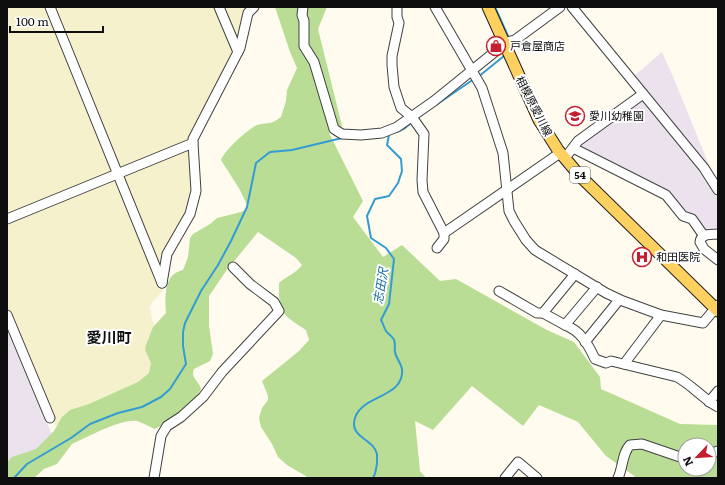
<svg xmlns="http://www.w3.org/2000/svg" width="725" height="485" viewBox="0 0 725 485" font-family="Literata,'Noto Sans JP',serif">
<style>
.industrial{fill:#ebe2ed}
.farmland{fill:#f6f1cd}
.forest{fill:#b9dd95;fill-rule:evenodd}
.lines{fill:none;stroke-linecap:round;stroke-linejoin:round}
.stream{stroke:#349cd3;stroke-width:2}
.minor-casing{stroke:#414141;stroke-width:11}
.major-casing{stroke:#1f1f1f;stroke-width:13}
.minor{stroke:#fff;stroke-width:9}
.major{stroke:#fed05f;stroke-width:11}
.labels{text-anchor:middle;stroke-width:4;stroke-linejoin:round;paint-order:stroke}
.shield{fill:#fff;stroke:#565656;stroke-width:1}
.shield-label{font-size:10px;font-weight:bold;fill:#0e0e0e}
.poi-label{font-size:11px;fill:#0e0e0e;stroke:#fff;text-anchor:start}
.street-label{font-size:11px;fill:#0e0e0e;stroke:#fff}
.water-label{font-size:12px;font-style:italic;fill:#116ca6;stroke:#fff}
.district-label{font-size:15px;font-weight:bold;fill:#0e0e0e;stroke:#fff}
</style>
<rect width="100%" height="100%" fill="#fffbef"/>
<!-- industrial -->
<g class="industrial">
<polygon points="662,52 674,79 707,160 714,174 713,175 633,77"/>
<polygon points="643,98 704,173 718,194 718,231 705,233 684,213 669,194 580,148 579,143"/>
<polygon points="7,324 52,435 7,476"/>
</g>
<!-- farmland -->
<polygon class="farmland" points="7,7 253,7 239,47 192,148 193,200 162,274 164,288 161,293 153,301 150,307 152,319 169,366 57,429 7,309"/>
<!-- forest -->
<path class="forest" d="M275,7h52l-9,22 24,97 -13,7 34,68 -10,16 30,40 19,-12 38,36 16,-2 91,51 27,12 26,35 1,12 79,35 38,1v53h-81l-31,-22 -28,-34 -39,-17 -16,21 -51,-40 -39,44 -18,-9 5,50 6,7h-117l-22,-13 -9,-8 -6,-13 -11,-17 -2,-9 3,-10 6,-8v-4l-6,-15 37,-30 10,-11 -3,-10c-23,-15 -28,-17 -27,-47 8,-7 16,-9 23,-18l-6,-7 -38,-26 -32,39 -17,25v30l4,28 -3,7 -16,8c-4,9 5,12 7,20 -7,15 -31,34 -47,40 -5,-3 -11,-6 -17,-8 -14,-3 -48,15 -61,21l-4,2 -15,20 -13,5 -10,9h-27v-16l5,-5 24,-8 18,-18 8,-14 8,-7 19,-6 49,-22 11,-9 2,-10 -6,-13 1,-5 7,-18 13,-14c-1,-11 -2,-31 8,-39 2,-2 6,-3 9,-4l5,-13 2,-19 3,-4 17,-10 7,-6 24,-6 4,-2 2,-5 -7,-15 -19,-30c4,-10 26,-30 36,-35 6,-2 11,-1 16,-3 3,-1 6,-4 8,-5l5,-16 1,-11 10,-22 -7,-16zM685,445h24v24h-24z"/>
<g class="lines">
<!-- stream -->
<g class="stream">
<polyline points="495,7 508,36"/>
<polyline points="478,77 504,56"/>
<polyline points="436,105 474,79"/>
<polyline points="397,132 405,128 412,122"/>
<polyline points="14,478 27,464 71,438 90,424 118,413 142,407 161,397 170,389 186,364 183,346 183,332 185,323 201,291 218,265 231,241 247,207 256,163 270,152 292,150 342,138"/>
<path d="M373,478c3,-5 3,-9 4,-15 0,-2 0,-6 0,-9 -3,-14 -24,-16 -23,-31 2,-29 51,-23 48,-54 -1,-6 -6,-11 -7,-17 -1,-3 1,-8 -1,-12 -1,-3 -6,-6 -8,-9 -2,-3 -3,-8 -5,-11l8,-16 5,-45 -8,-11 -15,-10 -4,-22 8,-17 14,-3 9,-13 4,-12 -1,-12 -14,-14 2,-10"/>
</g>
<defs>
<g id="minor">
<polyline points="50,7 162,283"/>
<polyline points="303,7 302,15 304,21 304,46 314,62 334,129 342,134 361,135 382,133 397,127 434,101 507,42 515,40 560,7"/>
<polyline points="397,7 397,17 399,23 392,56 392,65 394,87 401,108 412,117 424,134 422,180 423,192 444,233 560,153"/>
<polyline points="435,7 482,88 503,153 509,211 514,221 526,240 535,250 606,293 623,301 661,315 703,323 718,305"/>
<polyline points="572,7 704,168 718,190"/>
<polyline points="238,52 240,48 248,13 254,7"/>
<polyline points="573,148 666,195 683,216 692,219 704,236"/>
<polyline points="565,158 578,141 643,94"/>
<polyline points="7,219 193,143 193,139 238,52 219,7"/>
<path d="M718,234c-7,1 -17,-1 -18,8l4,7 14,11"/>
<polyline points="437,248 444,239 444,233"/>
<polyline points="162,283 167,254 190,214 196,191 193,143"/>
<polyline points="499,291 537,313 543,313 575,274"/>
<polyline points="543,313 565,325 597,287"/>
<polyline points="7,315 50,418"/>
<path d="M565,325c16,6 23,19 30,34l11,4 5,-2 66,16c15,8 26,22 41,30"/>
<polyline points="585,342 619,300"/>
<polyline points="624,364 661,315"/>
<polyline points="709,402 718,391"/>
<polyline points="709,454 718,451"/>
<polyline points="154,478 161,436 167,426 181,417 203,397 222,372 279,311 274,302 250,284 233,267"/>
<polyline points="505,478 518,462 537,478"/>
<path d="M618,478c5,-10 4,-25 12,-33l12,-1 38,13h5"/>
</g>
<polyline id="major" points="488,7 539,120 558,150 579,175 718,311"/>
</defs>
<!-- minor casing -->
<use href="#minor" class="minor-casing"/>
<!-- major casing -->
<use href="#major" class="major-casing"/>
<!-- minor -->
<use href="#minor" class="minor"/>
<!-- major -->
<use href="#major" class="major"/>
</g>
<!-- icons -->
<defs>
<symbol id="shop-ring" viewBox="-11 -11 22 22"><circle r="9.5" fill="#fff" stroke="#c51f2f" stroke-width="1.5"/><path d="M-5-2.5h2.3a2.7 3.5 0 0 1 5.4 0H5L5.5 6h-11ZM-1.5-2.5h3a1.5 2.3 0 0 0-3 0Z" fill="#c51f2f"/></symbol>
<symbol id="school-ring" viewBox="-11 -11 22 22"><circle r="9.5" fill="#fff" stroke="#c51f2f" stroke-width="1.5"/><path d="M0-5L7-2L0 1L-7-2ZM-4 1L0 2.5L4 1V4Q0 6-4 4Z" fill="#c51f2f"/></symbol>
<symbol id="hospital-ring" viewBox="-11 -11 22 22"><circle r="9.5" fill="#fff" stroke="#c51f2f" stroke-width="1.5"/><path d="M-5-5h3v3.5h4V-5h3V5h-3V1.5h-4V5h-3Z" fill="#c51f2f"/></symbol>
</defs>
<g fill-rule="evenodd">
<use href="#shop-ring" x="485" y="35" width="22" height="22"/>
<use href="#school-ring" x="564" y="105" width="22" height="22"/>
<use href="#hospital-ring" x="631" y="246" width="22" height="22"/>
</g>
<g class="labels">
<!-- shield labels -->
<rect class="shield" x="570" y="167" width="20" height="16" rx="3"/>
<g class="shield-label">
<text x="580" y="179">54</text>
</g>
<!-- poi labels -->
<g class="poi-label">
<text x="510" y="50">戸倉屋商店</text>
<text x="589" y="120">愛川幼稚園</text>
<text x="656" y="261">和田医院</text>
</g>
<!-- street labels -->
<g class="street-label">
<text transform="translate(534 106) rotate(63)" y="4">相模原愛川線</text>
</g>
<!-- water labels -->
<g class="water-label">
<text transform="translate(381 286) rotate(-80)" y="4">志田沢</text>
</g>
<!-- district labels -->
<g class="district-label">
<text x="109" y="343">愛川町</text>
</g>
</g>
<!-- border -->
<rect width="725" height="485" fill="none" stroke="#0e0e0e" stroke-width="16"/>
<!-- north arrow -->
<g transform="translate(697 457) rotate(245)"><circle r="19" fill="#ffffff" stroke="#9f9f9f"/>
<path d="M0-3L7 15L0 10L-7 15Z" fill="#c51f2f"/>
<text y="-6" font-size="11" font-weight="bold" text-anchor="middle" fill="#0e0e0e">N</text>
</g>
<!-- scale -->
<path d="M10 26v6h93v-6" fill="none" stroke="#0e0e0e" stroke-width="2"/>
<text x="16" y="26" font-size="12" fill="#0e0e0e" stroke="#ffffff" stroke-width="3" paint-order="stroke">100 m</text>
</svg>
